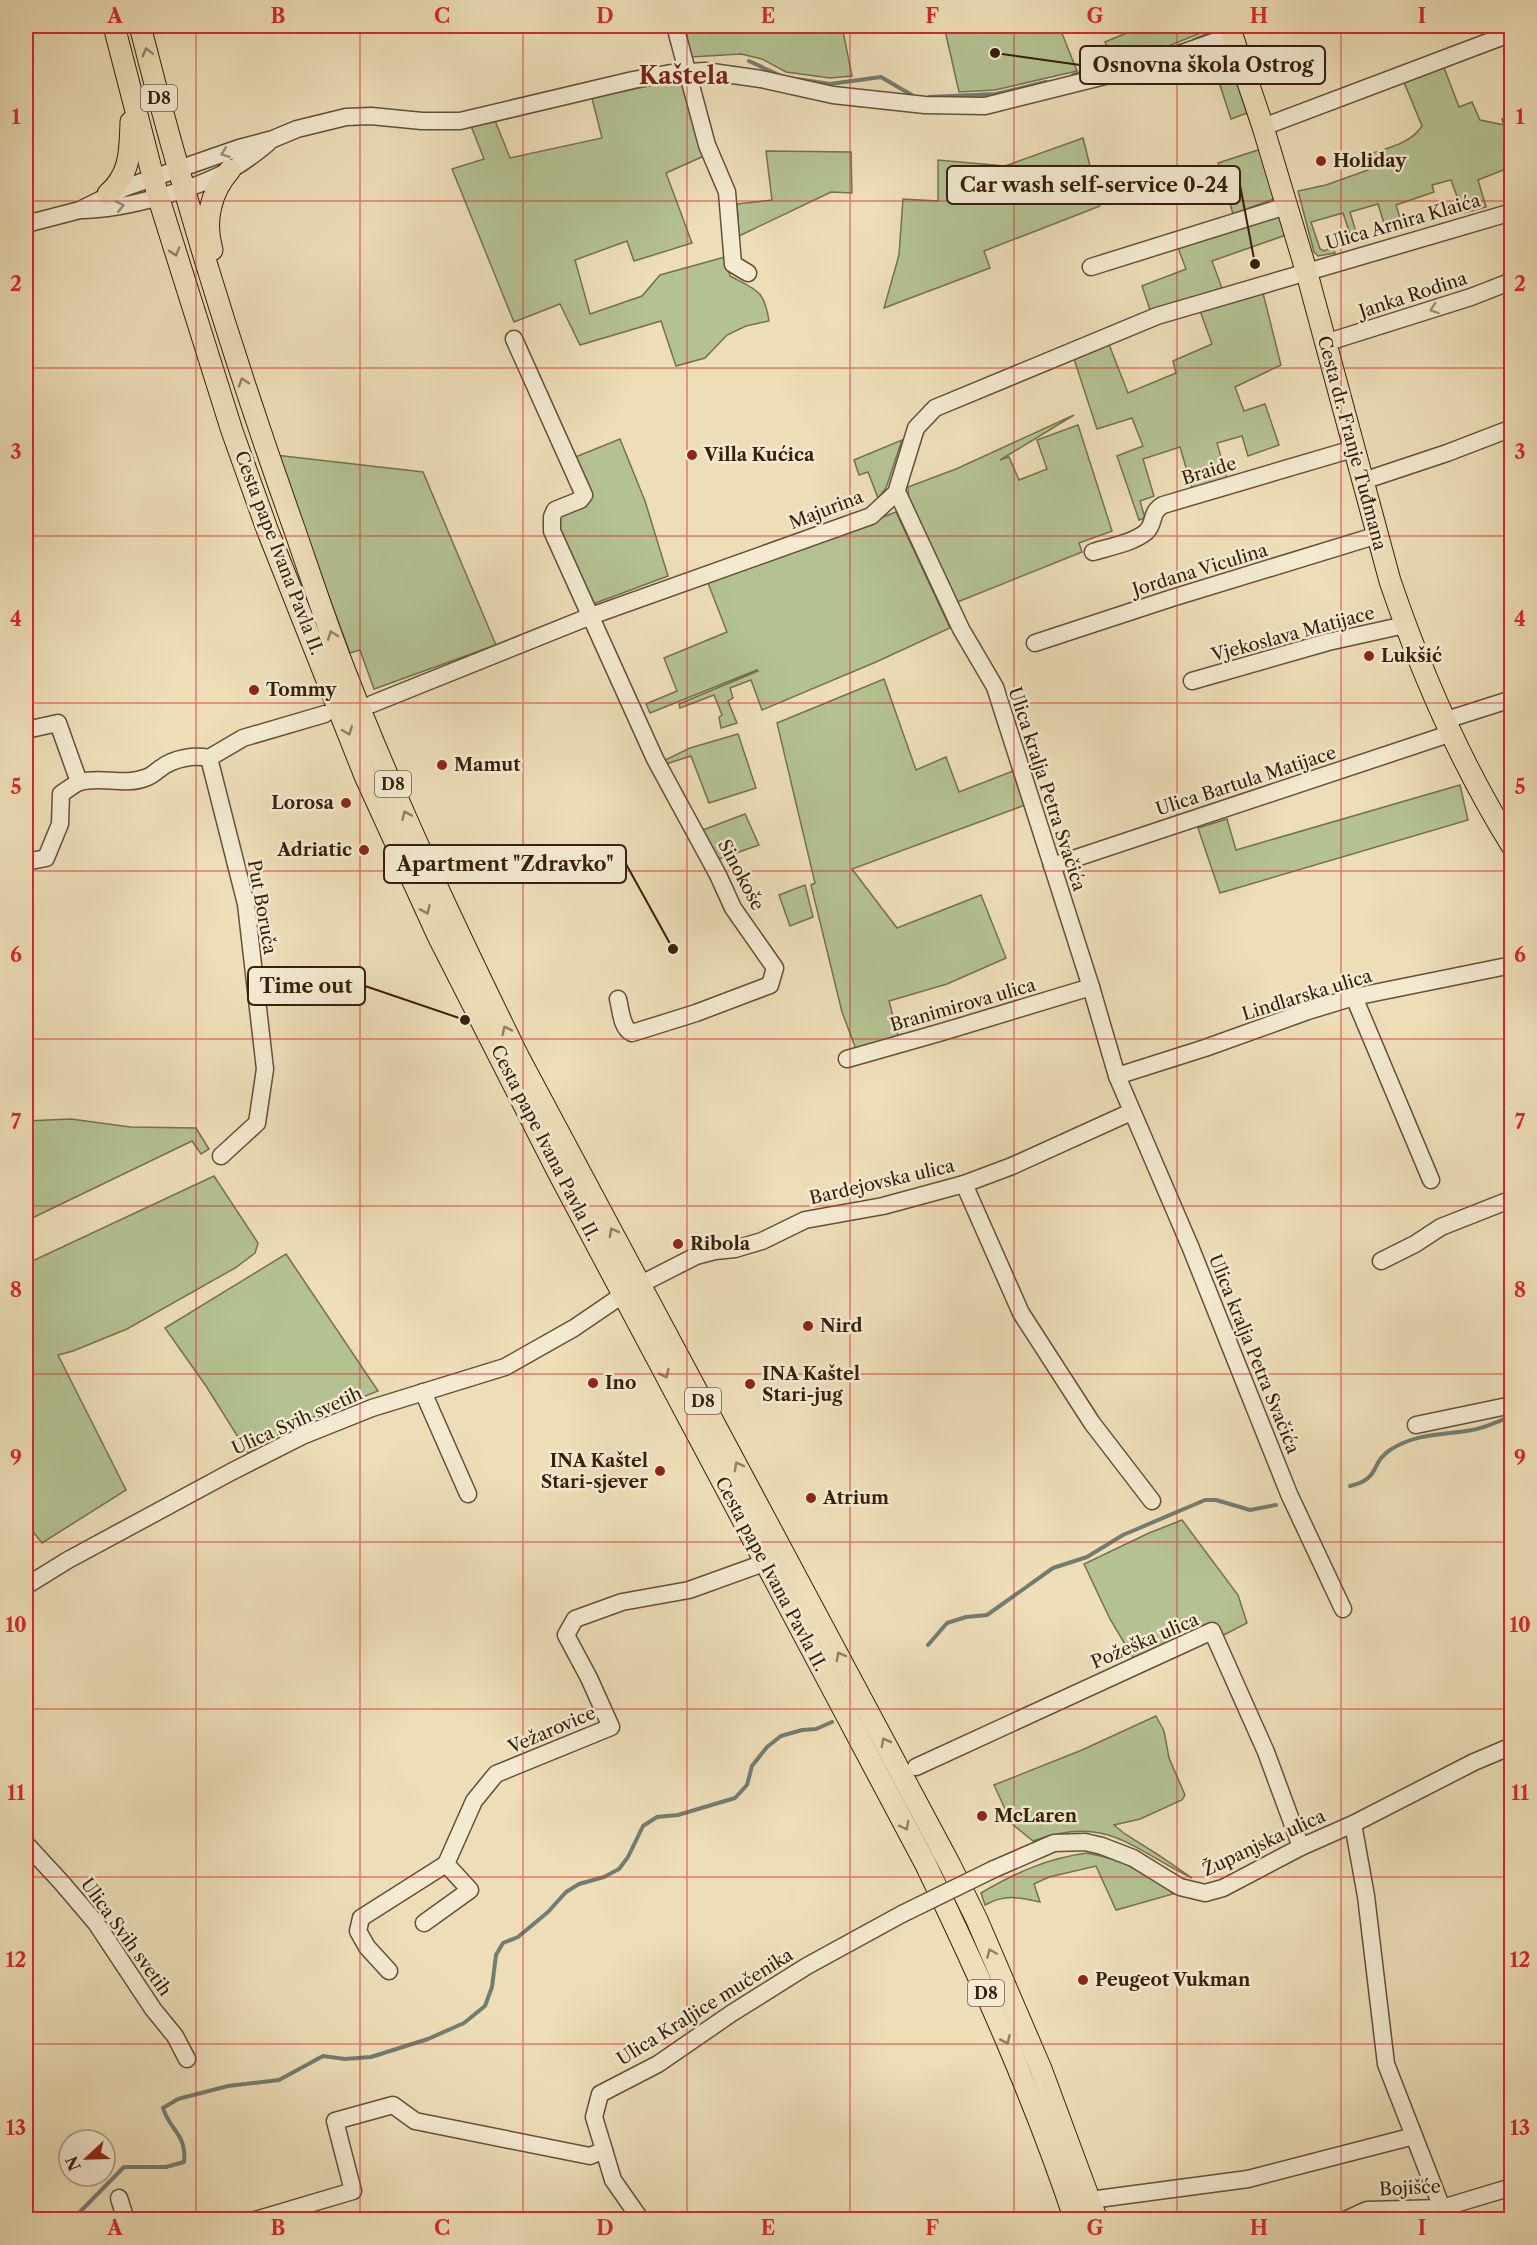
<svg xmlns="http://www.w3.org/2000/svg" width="1537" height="2245" viewBox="0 0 1537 2245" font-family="'Libre Caslon Text',serif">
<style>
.green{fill:#b4c292;stroke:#757150;stroke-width:1.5}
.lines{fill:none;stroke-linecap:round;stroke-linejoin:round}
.stream{stroke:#727d71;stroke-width:4}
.minor-casing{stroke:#645038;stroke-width:19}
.major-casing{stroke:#36200d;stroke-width:23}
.minor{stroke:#f3ead1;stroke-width:16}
.major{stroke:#eddeb8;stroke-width:21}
.minor-bridge-casing{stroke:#645038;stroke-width:19;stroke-linecap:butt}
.minor-bridge{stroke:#f3ead1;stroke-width:16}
.oneway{stroke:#927f62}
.oneway2{stroke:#9e8f79}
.grid{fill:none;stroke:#d62828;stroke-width:1.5;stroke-opacity:0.55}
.poi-dot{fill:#8f2418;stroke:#f3ead1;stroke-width:2}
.labels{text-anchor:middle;stroke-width:5;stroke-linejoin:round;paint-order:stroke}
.shield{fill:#f3ead1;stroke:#6f5d48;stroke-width:1.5}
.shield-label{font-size:16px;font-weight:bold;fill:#36200d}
.poi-label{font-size:18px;font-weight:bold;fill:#36200d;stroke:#f3ead1;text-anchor:start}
.street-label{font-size:18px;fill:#36200d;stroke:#f3ead1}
.district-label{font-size:24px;font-weight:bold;fill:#7a1f14;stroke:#f3ead1}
.leader{fill:none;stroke:#36200d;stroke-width:2}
.callout-dot{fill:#36200d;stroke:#f3ead1;stroke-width:2}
.callout{fill:#f3ead1;stroke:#36200d;stroke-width:2}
.callout-label{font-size:20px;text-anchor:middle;font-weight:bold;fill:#36200d}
.neatline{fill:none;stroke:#d62828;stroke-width:2}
.grid-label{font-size:20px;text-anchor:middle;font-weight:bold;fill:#d62828}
</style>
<rect width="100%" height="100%" fill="#eddeb8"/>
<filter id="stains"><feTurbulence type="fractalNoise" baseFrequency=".00333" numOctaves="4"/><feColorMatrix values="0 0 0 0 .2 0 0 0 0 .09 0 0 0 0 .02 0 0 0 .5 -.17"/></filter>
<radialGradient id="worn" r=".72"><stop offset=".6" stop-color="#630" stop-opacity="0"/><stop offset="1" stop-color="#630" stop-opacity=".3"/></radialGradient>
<!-- green -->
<g class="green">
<polygon points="685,26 842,26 852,76 830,78 786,72 762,59 741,54 691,57"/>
<polygon points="944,26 1043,26 1044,27 1059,26 1077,71 995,90 959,92"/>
<polygon points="1127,26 1218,26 1171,45 1112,61 1105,42 1129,32"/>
<polygon points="1231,49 1250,112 1231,119 1218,79 1210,81 1203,58"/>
<path d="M1443,65l16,42 13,-5 8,18 24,5 -2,-6 9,-4v52l-33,13 8,27 -23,6 -12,-33 -19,5 2,7 -38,13 6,19 -16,6 -8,-26 -28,8 6,20 -6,2 -7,-21 -32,9 9,27 4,2 9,-4 2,6 -17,3 -4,-4 -16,-61 28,-6 42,-15 -5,-14c20,-7 47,-11 59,-30l-19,-46z"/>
<path d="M681,79l23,77 -38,17 26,70 -58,18 -7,-20 -52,19 15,54 52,-18 18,-21 65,-18 5,19c26,14 34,13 39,45l-23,5 -19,9 -22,23 -29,8 -15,-45 -81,24 -20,-41 -46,18 -62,-153 32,-10 -13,-33 23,-8 16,40 92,-20 -10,-40z"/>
<polygon points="1083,138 1100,206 984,251 990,268 884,308 899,255 903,199 938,201 938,160 1005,166"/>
<polygon points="1261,149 1276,198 1233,214 1218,163"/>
<polygon points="766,151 851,152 852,193 831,192 739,236 737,204 772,200"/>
<polygon points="1279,213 1286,235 1212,261 1222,288 1151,313 1142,286 1186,269 1177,245"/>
<polygon points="1262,289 1281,365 1235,387 1244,411 1265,404 1279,445 1248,456 1242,436 1217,443 1227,478 1192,488 1180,447 1143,459 1154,496 1140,501 1145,518 1139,520 1117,456 1143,446 1132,418 1097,429 1073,356 1108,342 1128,393 1176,373 1173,361 1212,344 1199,308"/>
<polygon points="1074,415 1000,460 1009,457 1019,480 1047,469 1037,440 1078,425 1112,531 1079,543 1082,552 955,603 909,504 908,487 956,469"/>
<polygon points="620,439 645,501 668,576 593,604 560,531 560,516 590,501 573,458"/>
<polygon points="902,440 886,488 878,498 868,472 859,475 854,460"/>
<polygon points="275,455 423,472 496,645 374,689 360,650 350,653"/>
<polygon points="896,512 950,628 876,662 762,710 751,680 730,688 733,698 728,701 737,723 721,728 719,717 722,715 714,695 680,708 679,704 758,671 757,670 650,713 646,704 677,691 664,658 727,632 708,583"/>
<polygon points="884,679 916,770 946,757 959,792 1013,771 1025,805 852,869 897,928 981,895 1006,958 947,984 889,1001 899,1039 857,1052 842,1012 811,885 815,883 777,723"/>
<polygon points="738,734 756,788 709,803 691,756 663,765 661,762 690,748"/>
<polygon points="1460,785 1468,820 1220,893 1198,828 1227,819 1236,850"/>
<polygon points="745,814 759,845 719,859 703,830"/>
<polygon points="805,885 813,917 790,926 779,895"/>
<polygon points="71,1119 130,1127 196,1128 209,1149 201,1154 192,1141 26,1221 26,1121"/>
<polygon points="214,1176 258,1243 255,1253 235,1268 127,1329 73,1351 58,1355 126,1490 42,1543 26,1523 26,1264"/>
<polygon points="286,1254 378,1391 296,1424 248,1453 206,1386 165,1328"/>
<polygon points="1182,1520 1238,1595 1247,1623 1220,1637 1135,1661 1110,1619 1084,1564 1149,1533"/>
<path d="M1156,1716l8,15 5,27 16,37 -3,5 -42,19 -26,6 11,9 35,22 32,22c-62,-30 -85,-64 -159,-37l-21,-17 -18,-39 88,-35z"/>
<path d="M1087,1853c31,6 63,19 86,41l-57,16 -20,-44 -47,11 -15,7 6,18c-21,-5 -36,-8 -55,3l-4,-12c34,-20 67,-35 106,-40z"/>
</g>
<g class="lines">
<!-- stream -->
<g class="stream">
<polyline points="1194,40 1223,28"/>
<polyline points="749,61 781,76"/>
<polyline points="1073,75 1162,52"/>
<polyline points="797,79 830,84 881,77 915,97"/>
<polyline points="929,97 996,94 1046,82"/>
<path d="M1350,1486c31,-7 20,-23 40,-36 26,-17 53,-15 82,-20 13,-2 27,-9 40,-14"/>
<polyline points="928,1645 947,1623 966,1617 987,1615 1053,1568 1087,1557 1123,1535 1205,1500 1216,1500 1250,1510 1276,1505"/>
<path d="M72,2220l52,-53h42l18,-5c3,-28 -14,-31 -21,-54l15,-9 50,-13 51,-6 44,-24 22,3 26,-2 57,-18 36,-16 21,-17 7,-19 4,-32 7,-12 15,-6 30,-25 18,-20 13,-8 25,-7 15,-8 9,-12 15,-31 14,-9 21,-2 57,-17 12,-13 5,-19 15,-19 14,-11 21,-6 14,-1 16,-7"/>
</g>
<defs>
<g id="minor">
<polyline points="675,26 707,145 727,192 733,264 748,273"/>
<polyline points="1263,127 1512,33"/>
<path d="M84,210c42,-1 109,-20 146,-40 14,-8 26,-17 38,-27"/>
<polyline points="26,224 80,210 124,188 239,148 273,139 297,129 346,117 371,116 422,121 460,121 633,80 671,73 705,71 761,79 833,95 925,105 985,106 1145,66 1233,35"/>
<polyline points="1091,267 1286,206"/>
<path d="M514,339l70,156 -4,5 -25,10 -3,7v14l103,228 63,116 15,33 42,60 -5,17 -74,28 -64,20c-11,-5 -11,-23 -14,-34"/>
<polyline points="1325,343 1471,297 1512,281"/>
<polyline points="1363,481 1447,453 1512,428"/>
<polyline points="896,493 899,496 961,629 995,687 1091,987 1117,1076 1190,1246 1289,1494 1343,1609"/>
<path d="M1093,552c16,-5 40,-9 53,-20 10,-9 3,-19 17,-27l190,-56"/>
<polyline points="1035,643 1172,598 1378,535"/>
<polyline points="1192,681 1328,642 1405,625"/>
<polyline points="372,704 591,616 871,516 896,493 916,428 935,408 1157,316 1512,212"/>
<polyline points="1446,720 1512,699"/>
<polyline points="26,730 58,723 79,782"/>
<polyline points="209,758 246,904 265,1069 257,1123 221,1156"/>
<path d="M26,862l20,-4 14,-34 1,-30c6,-4 13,-10 19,-12 22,-6 44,4 65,-4 7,-2 10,-6 16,-10 13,-10 33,-13 48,-10l34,-20 82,-24"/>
<polyline points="1052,866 1452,733"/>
<polyline points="1354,997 1431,1180"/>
<polyline points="847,1059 942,1032 1091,987"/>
<polyline points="1117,1076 1205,1048 1308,1011 1354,997 1512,965"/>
<polyline points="964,1184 1021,1313 1092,1423 1152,1501"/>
<polyline points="1381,1261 1415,1244 1441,1227 1512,1199"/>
<polyline points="641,1284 696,1256 715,1251 735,1249 762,1241 805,1220 883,1206 964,1184 1012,1166 1131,1112"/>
<polyline points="423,1392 468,1494"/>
<polyline points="1416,1425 1512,1405"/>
<polyline points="26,1586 68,1560 231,1472 302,1436 372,1408 505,1367 574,1328 624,1294"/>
<polyline points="916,1767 1212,1631 1266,1752 1301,1847"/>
<polyline points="1353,1824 1366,1896 1386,2064 1442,2208"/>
<polyline points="26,1844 62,1883 96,1923 153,2009 175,2036 187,2059"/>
<polyline points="994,1869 1054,1843 1085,1842 1102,1846 1133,1858 1180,1887 1205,1893 1223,1888 1301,1847 1353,1824 1474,1762 1512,1746"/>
<polyline points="424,1923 470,1890 446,1864 474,1801 496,1774 611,1727 589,1678 566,1635 575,1619 622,1602 689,1590 764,1563"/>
<polyline points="389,1971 367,1947 358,1931 361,1918 446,1864"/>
<polyline points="604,2150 613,2180 641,2220"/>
<polyline points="119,2198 126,2220"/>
<polyline points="1090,2200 1248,2179 1414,2136"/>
<polyline points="255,2220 353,2191 335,2121 393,2105 415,2121 590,2156 604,2150 594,2117 600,2094 658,2064 732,2013 807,1966 902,1914"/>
<polyline points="1345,2220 1367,2210 1442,2208 1512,2187"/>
</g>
<g id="major">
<path d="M114,26l44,170 74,235 35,98 98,247 73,160 120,236 367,691c56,116 109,234 150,357"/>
<path d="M140,26c43,170 95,337 154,502 17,49 33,98 52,146 51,131 111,258 173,384l431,807 27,55 64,149 56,151"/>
<path d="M1229,26l34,101 43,143 84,311c31,91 71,183 122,265"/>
<path d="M108,194c23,-20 22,-44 23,-72"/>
<path d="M212,250c-8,-28 -2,-58 18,-80"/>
</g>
</defs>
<!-- minor casing -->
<use href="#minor" class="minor-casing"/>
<!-- major casing -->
<use href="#major" class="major-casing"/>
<!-- minor -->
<use href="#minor" class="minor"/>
<!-- major -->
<use href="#major" class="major"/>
<defs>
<polyline id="minor-bridge" points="902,1914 994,1869"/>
</defs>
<!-- minor-bridge casing -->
<use href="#minor-bridge" class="minor-bridge-casing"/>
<!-- minor-bridge -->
<use href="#minor-bridge" class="minor-bridge"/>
</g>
<!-- one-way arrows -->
<defs><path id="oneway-chevron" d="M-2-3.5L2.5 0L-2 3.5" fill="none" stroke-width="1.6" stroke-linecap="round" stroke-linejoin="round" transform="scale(1.5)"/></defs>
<g class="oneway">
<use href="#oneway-chevron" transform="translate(147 52) rotate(-104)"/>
<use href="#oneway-chevron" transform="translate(175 252) rotate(73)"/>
<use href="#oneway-chevron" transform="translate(243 382) rotate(-108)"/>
<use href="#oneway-chevron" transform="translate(332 635) rotate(-110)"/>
<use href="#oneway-chevron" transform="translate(348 731) rotate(69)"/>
<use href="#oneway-chevron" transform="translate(406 815) rotate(-114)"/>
<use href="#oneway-chevron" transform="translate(426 910) rotate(66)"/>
<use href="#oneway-chevron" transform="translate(506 1030) rotate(-116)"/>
<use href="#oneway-chevron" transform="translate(613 1232) rotate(-118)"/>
<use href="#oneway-chevron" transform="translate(665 1374) rotate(63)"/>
<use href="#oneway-chevron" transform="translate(738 1466) rotate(-118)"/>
<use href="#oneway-chevron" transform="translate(840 1656) rotate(-118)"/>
<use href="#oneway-chevron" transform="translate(885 1742) rotate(-118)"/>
<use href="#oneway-chevron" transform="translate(905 1826) rotate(63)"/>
<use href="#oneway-chevron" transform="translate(991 1953) rotate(-113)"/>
<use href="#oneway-chevron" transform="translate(1006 2040) rotate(66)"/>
</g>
<g class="oneway2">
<use href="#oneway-chevron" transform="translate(225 153) rotate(160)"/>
<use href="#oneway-chevron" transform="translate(120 206) rotate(-12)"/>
<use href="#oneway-chevron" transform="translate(1434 309) rotate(162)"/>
</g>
<!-- grid -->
<path class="grid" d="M196,26v2194M360,26v2194M523,26v2194M687,26v2194M850,26v2194M1014,26v2194M1177,26v2194M1341,26v2194M26,201h1486M26,368h1486M26,536h1486M26,703h1486M26,871h1486M26,1039h1486M26,1206h1486M26,1374h1486M26,1542h1486M26,1709h1486M26,1877h1486M26,2044h1486"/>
<!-- markers -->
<g class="poi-dot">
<circle cx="1321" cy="161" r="6"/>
<circle cx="692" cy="455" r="6"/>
<circle cx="1369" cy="656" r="6"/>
<circle cx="254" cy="690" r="6"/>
<circle cx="442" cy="765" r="6"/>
<circle cx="346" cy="803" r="6"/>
<circle cx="364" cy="850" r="6"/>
<circle cx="678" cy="1244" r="6"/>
<circle cx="808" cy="1326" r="6"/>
<circle cx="593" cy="1383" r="6"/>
<circle cx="750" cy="1384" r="6"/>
<circle cx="660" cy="1471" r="6"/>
<circle cx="811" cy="1498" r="6"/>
<circle cx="982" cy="1816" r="6"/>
<circle cx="1083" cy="1980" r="6"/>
</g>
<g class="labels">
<!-- shield labels -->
<g class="shield">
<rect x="141" y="85" width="36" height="26" rx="4.5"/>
<rect x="375" y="771" width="36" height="26" rx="4.5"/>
<rect x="685" y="1388" width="36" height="26" rx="4.5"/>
<rect x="968" y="1980" width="36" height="26" rx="4.5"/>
</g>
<g class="shield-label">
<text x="159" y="104">D8</text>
<text x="393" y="790">D8</text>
<text x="703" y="1407">D8</text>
<text x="986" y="1999">D8</text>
</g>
<!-- poi labels -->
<g class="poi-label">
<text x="1333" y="167">Holiday</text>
<text x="704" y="461">Villa Kućica</text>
<text x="1381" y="662">Lukšić</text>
<text x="266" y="696">Tommy</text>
<text x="454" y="771">Mamut</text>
<text x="334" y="809" text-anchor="end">Lorosa</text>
<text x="352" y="856" text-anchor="end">Adriatic</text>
<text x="690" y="1250">Ribola</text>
<text x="820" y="1332">Nird</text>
<text x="762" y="1380">INA Kaštel<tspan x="762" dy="21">Stari-jug</tspan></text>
<text x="605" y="1389">Ino</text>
<text x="648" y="1467" text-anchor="end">INA Kaštel<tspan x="648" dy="21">Stari-sjever</tspan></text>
<text x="823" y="1504">Atrium</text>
<text x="994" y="1822">McLaren</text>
<text x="1095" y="1986">Peugeot Vukman</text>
</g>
<!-- street labels -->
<g class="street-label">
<text transform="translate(1403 222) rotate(-16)" y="6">Ulica Arnira Klaića</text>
<text transform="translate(1413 295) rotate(-18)" y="6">Janka Rodina</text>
<text transform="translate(1352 443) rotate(75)" y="6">Cesta dr. Franje Tuđmana</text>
<text transform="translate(1209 471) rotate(-17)" y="6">Braide</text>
<text transform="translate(826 510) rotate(-21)" y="6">Majurina</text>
<text transform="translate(279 553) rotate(69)" y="6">Cesta pape Ivana Pavla II.</text>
<text transform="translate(1200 570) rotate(-17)" y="6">Jordana Viculina</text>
<text transform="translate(1293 634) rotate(-15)" y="6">Vjekoslava Matijace</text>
<text transform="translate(1246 781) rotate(-18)" y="6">Ulica Bartula Matijace</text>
<text transform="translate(1047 789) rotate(72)" y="6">Ulica kralja Petra Svačića</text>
<text transform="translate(741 875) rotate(62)" y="6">Sinokoše</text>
<text transform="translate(262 907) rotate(80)" y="6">Put Boruča</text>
<text transform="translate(1307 995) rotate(-17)" y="6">Lindlarska ulica</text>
<text transform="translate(963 1005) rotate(-16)" y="6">Branimirova ulica</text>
<text transform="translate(545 1143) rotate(63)" y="6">Cesta pape Ivana Pavla II.</text>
<text transform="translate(882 1182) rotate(-13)" y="6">Bardejovska ulica</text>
<text transform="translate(1254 1354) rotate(68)" y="6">Ulica kralja Petra Svačića</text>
<text transform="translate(297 1421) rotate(-24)" y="6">Ulica Svih svetih</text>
<text transform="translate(771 1574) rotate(62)" y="6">Cesta pape Ivana Pavla II.</text>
<text transform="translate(1145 1641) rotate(-23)" y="6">Požeška ulica</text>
<text transform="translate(552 1730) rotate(-23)" y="6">Vežarovice</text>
<text transform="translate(1264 1843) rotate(-25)" y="6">Županjska ulica</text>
<text transform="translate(126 1937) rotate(54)" y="6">Ulica Svih svetih</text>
<text transform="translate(705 2007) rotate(-32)" y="6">Ulica Kraljice mučenika</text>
<text transform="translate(1410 2188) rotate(-3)" y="6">Bojišće</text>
</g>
<!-- district labels -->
<g class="district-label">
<text x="684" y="84">Kaštela</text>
</g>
</g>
<!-- callouts -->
<path class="leader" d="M995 53L1080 65M1255 264L1240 185M673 949L626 864M465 1020L365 986"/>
<g class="callout-dot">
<circle cx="995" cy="53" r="6"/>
<circle cx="1255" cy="264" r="6"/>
<circle cx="673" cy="949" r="6"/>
<circle cx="465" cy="1020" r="6"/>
</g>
<g class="callout">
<rect x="1080" y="46" width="245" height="38" rx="6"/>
<rect x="947" y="166" width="293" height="38" rx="6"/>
<rect x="384" y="845" width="242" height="38" rx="6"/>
<rect x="248" y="967" width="117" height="38" rx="6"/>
</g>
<g class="callout-label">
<text x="1203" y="72">Osnovna škola Ostrog</text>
<text x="1094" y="192">Car wash self-service 0-24</text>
<text x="505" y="871">Apartment "Zdravko"</text>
<text x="306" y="993">Time out</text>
</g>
<!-- margin -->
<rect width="1537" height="2245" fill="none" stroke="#eddeb8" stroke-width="66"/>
<!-- north arrow -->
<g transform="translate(87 2158) rotate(248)"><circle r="28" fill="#f3ead1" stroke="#a79983" stroke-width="1.5"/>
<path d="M0-4.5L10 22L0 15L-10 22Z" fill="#8f2418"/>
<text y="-9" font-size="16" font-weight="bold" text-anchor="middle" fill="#36200d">N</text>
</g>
<rect x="33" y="33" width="1471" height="2179" class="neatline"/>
<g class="grid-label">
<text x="115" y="23">A</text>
<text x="278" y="23">B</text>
<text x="442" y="23">C</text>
<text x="605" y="23">D</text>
<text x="768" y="23">E</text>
<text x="932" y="23">F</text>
<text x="1095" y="23">G</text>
<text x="1259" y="23">H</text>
<text x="1422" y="23">I</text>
<text x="16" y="124">1</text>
<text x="1520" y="124">1</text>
<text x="16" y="291">2</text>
<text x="1520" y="291">2</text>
<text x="16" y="459">3</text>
<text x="1520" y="459">3</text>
<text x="16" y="626">4</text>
<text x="1520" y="626">4</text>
<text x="16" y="794">5</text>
<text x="1520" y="794">5</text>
<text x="16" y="962">6</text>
<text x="1520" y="962">6</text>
<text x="16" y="1129">7</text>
<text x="1520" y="1129">7</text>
<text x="16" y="1297">8</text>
<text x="1520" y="1297">8</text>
<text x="16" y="1465">9</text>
<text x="1520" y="1465">9</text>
<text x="16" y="1632">10</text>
<text x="1520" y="1632">10</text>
<text x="16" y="1800">11</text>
<text x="1520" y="1800">11</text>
<text x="16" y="1967">12</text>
<text x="1520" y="1967">12</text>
<text x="16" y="2135">13</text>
<text x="1520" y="2135">13</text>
<text x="115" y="2235">A</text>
<text x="278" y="2235">B</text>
<text x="442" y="2235">C</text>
<text x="605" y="2235">D</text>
<text x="768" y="2235">E</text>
<text x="932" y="2235">F</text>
<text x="1095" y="2235">G</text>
<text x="1259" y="2235">H</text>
<text x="1422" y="2235">I</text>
</g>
<rect width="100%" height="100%" filter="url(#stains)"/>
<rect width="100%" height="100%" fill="url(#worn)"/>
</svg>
